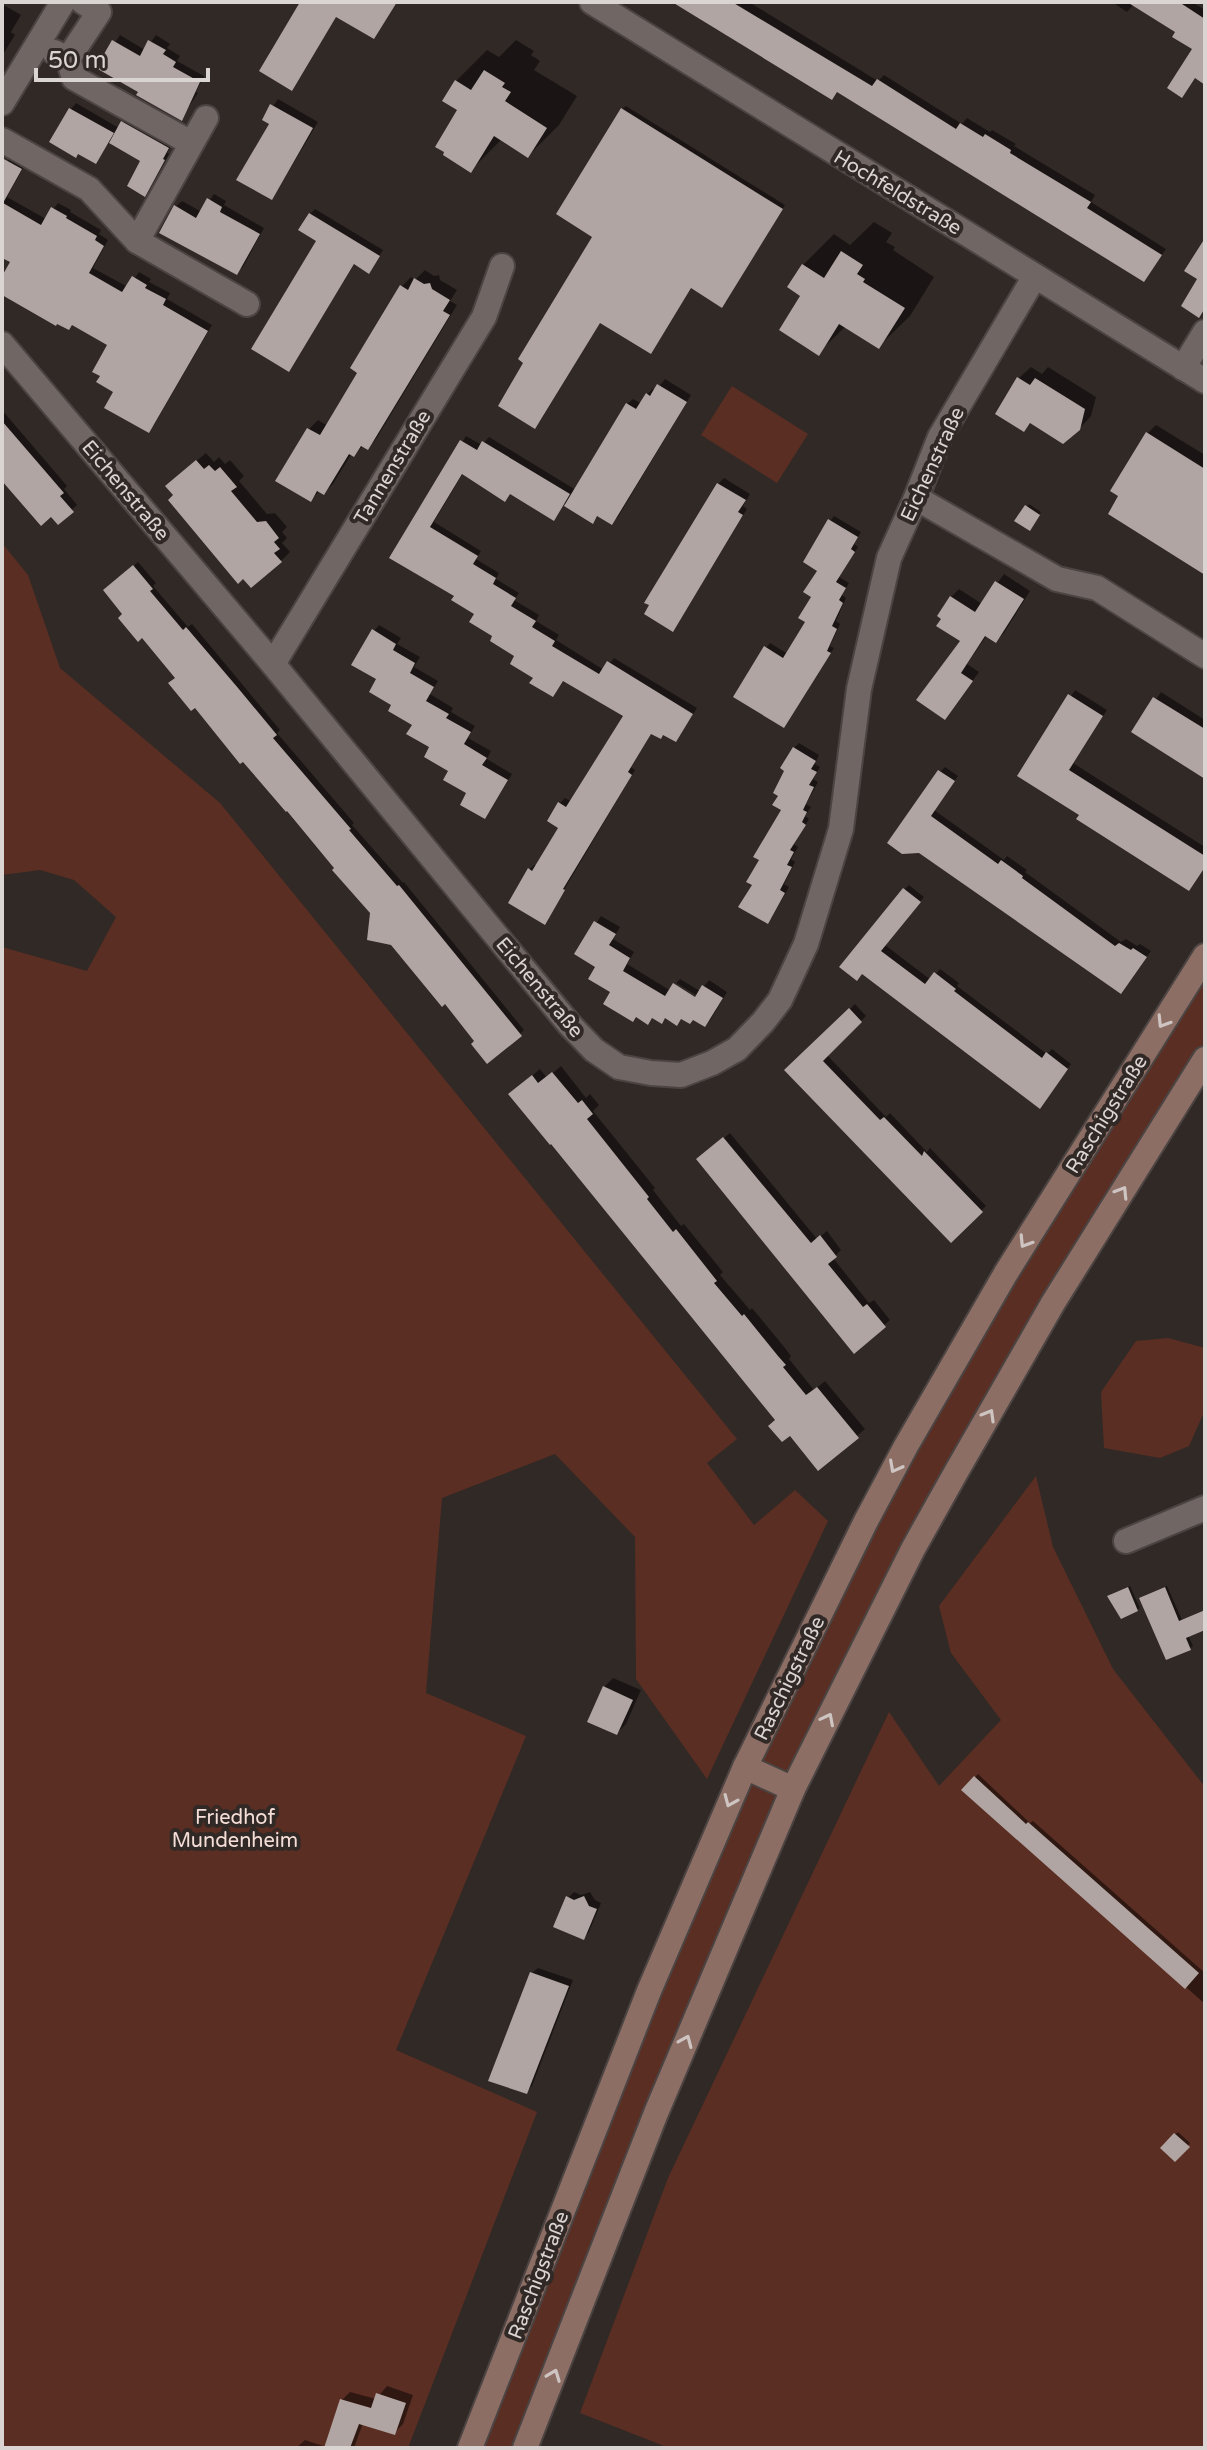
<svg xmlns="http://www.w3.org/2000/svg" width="1207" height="2450" viewBox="0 0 1207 2450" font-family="'Varela Round',sans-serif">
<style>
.green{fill:#5a2e23}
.shadow{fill:#0007}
.building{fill:#b0a5a2}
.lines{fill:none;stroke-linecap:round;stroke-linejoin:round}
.street-casing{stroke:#4b4442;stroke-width:28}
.secondary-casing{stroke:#4b4442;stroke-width:28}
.street{stroke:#706663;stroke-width:24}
.secondary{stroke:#8c6e65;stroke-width:24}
.oneway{stroke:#cec5c2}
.labels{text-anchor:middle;stroke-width:8;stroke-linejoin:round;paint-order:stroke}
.street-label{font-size:20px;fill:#dad4d3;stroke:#312926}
.park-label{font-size:20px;fill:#f6ded8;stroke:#312926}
</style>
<rect width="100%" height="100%" fill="#312926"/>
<!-- green -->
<g class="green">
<polygon points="732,386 808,434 777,483 701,435"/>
<polygon points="2,543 28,575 60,668 220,803 737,1439 707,1463 754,1525 795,1490 828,1521 707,1779 636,1679 635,1537 555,1454 442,1498 426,1693 526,1736 396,2050 537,2112 408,2448 2,2448 2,947 87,971 116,917 74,880 40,870 2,875"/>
<polygon points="1205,956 1205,1059 1053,1303 793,1789 525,2448 471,2448 649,1991 866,1521"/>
<polygon points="1168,1338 1205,1348 1205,1410 1189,1446 1160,1458 1104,1448 1101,1392 1136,1341"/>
<polygon points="1036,1476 1053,1547 1113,1669 1205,1787 1205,2448 669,2448 580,2413 668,2178 889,1712 939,1786 1001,1720 951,1653 939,1606"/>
</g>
<!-- shadow -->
<g class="shadow">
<polygon points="677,2 749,2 878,81 884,75 962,124 967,118 990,132 992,130 1016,144 1014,146 1095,195 1091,202 1166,249 1144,280 838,91 832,97"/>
<polygon points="1112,2 1192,2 1205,10 1205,82 1196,76 1182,95 1194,48 1178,32 1134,4 1127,12"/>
<polygon points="2,4 21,15 11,32 15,35 2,56"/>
<polygon points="120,35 145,50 156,35 170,44 167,48 180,56 177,61 204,76 196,92 198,93 181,118 140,91 99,67"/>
<polygon points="516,40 534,51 531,55 540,61 534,70 577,96 559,125 528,156 502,139 471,170 447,152 460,110 456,81 487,50 499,57"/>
<polygon points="278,99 318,122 277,191 271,197 271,123 264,119"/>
<polygon points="76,103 119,128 128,117 173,142 167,153 169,154 150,188 144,194 143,160 110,141 96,162 71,109"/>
<polygon points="626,106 785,205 726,302 692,287 601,321 539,423 595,236 622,109"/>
<polygon points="12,155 26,163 7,197 46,219 58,203 71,210 70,212 101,230 99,234 108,240 93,268 128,287 139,272 151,279 149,282 170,293 167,299 212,325 154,425 148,431 116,391 110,344 74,323 2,293 2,280 13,262 2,256 2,169"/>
<polygon points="214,194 226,201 224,205 264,228 243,267 237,272 176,206 182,201 202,212"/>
<polygon points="315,209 383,250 369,271 355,263 289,370 319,240 310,214"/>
<polygon points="874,222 892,233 886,242 895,247 893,250 934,277 910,316 879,346 846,326 818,353 803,295 803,265 834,234 850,245"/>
<polygon points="425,270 434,276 439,275 440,280 457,290 450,301 457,305 376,439 367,448 363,446 354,455 352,453 333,484 324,493 320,491 310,500 309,429 318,420 328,426 360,372 402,286 411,277 415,280"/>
<polygon points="1031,367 1042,374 1048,367 1096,397 1091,416 1079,429 1032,422 1024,430 1019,378"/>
<polygon points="665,379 691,395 618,517 612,523 599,515 592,521 564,504 554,518 511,493 463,473 434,522 481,551 476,559 499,573 496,579 519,593 514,600 539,615 536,621 559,635 556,640 604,670 614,658 697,708 680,735 652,732 631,767 635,770 545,922 529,870 534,865 537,866 561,827 550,820 560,803 565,798 572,802 625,716 564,679 535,677 517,655 495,636 477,613 456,595 392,558 466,436 482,445 489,437 576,490 627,404 633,399 642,404 647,394 653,389 656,390"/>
<polygon points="2,410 67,486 64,489 77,505 58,522 2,478"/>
<polygon points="1156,425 1205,455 1205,572 1147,434"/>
<polygon points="206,453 214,462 219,457 225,464 230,460 244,476 239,481 267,514 275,513 287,527 282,532 287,538 282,543 290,552 281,561 175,495 177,477"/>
<polygon points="724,478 750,494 743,506 747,509 678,623 718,484"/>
<polygon points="1029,504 1041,512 1032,526 1017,521"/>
<polygon points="834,516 861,532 854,544 858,547 839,577 849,583 842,595 846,598 836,621 840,624 830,646 834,648 784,725 766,648 770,643 788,654 808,622 830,521"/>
<polygon points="138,562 156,583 153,586 188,627 192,624 242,684 280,730 277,733 354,823 352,825 403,883 404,882 524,1030 520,1034 477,1041 445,1001 392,944 372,912 336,868 125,614 110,586"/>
<polygon points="1004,574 1030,591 1004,633 996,641 987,635 967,664 979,672 945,718 963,640 951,597 959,589 982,604"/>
<polygon points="379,625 401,638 397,644 420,657 414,667 438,681 430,694 453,708 451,712 475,726 468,738 491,751 487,759 512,774 490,811 484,817 469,793 414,724 394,704 379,678 374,631"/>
<polygon points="1075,690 1107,710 1073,763 1205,847 1205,867 1189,889 1081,814 1020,775"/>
<polygon points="1161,692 1205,720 1205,776 1134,732"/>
<polygon points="799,743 819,755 815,764 820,767 813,779 818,782 806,804 811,807 805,816 809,819 794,844 798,847 791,859 795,862 784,884 789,887 772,917 767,922 754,885 762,860 784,809 780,795 794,748"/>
<polygon points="945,767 958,776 934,810 1004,860 1007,856 1027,870 1025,872 1121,942 1126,939 1137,946 1140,944 1151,951 1126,986 919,851 940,772"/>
<polygon points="909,885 924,897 885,945 931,980 940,969 959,983 957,986 1047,1054 1052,1049 1071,1064 1044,1101 863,972 905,889"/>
<polygon points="601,916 620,927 613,939 634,952 627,964 671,991 702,1004 704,1000 676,983 680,979 700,991 709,980 727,992 711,1019 705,1025 694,1018 654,1016 648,1022 613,991 598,967 576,953"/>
<polygon points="855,1004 866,1016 827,1055 886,1117 890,1113 927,1152 930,1148 986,1206 951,1240 787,1070"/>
<polygon points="561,1066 586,1098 590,1094 599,1105 593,1111 655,1188 653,1190 681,1226 684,1224 723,1272 720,1275 750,1310 752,1308 785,1348 791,1356 789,1359 814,1390 825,1381 865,1429 819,1468 777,1420 518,1087 540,1069 547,1078"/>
<polygon points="730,1133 817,1239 827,1231 841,1250 833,1258 869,1303 874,1300 890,1320 854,1351 704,1154"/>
<polygon points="1130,1586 1140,1608 1137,1610 1111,1594"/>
<polygon points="1167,1586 1182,1620 1205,1610 1205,1628 1188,1635 1193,1646 1190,1648 1167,1658 1144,1596"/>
<polygon points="613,1678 641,1690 626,1724 617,1733 604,1687"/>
<polygon points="978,1774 1030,1823 1033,1821 1205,1973 1205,2004 964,1790"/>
<polygon points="574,1892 581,1895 590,1892 595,1900 601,1903 589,1932 584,1938 568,1898"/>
<polygon points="538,1968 573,1980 532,2086 526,2092 532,1973"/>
<polygon points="1178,2132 1190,2143 1175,2160 1162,2148"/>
<polygon points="387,2386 413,2395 403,2424 394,2433 363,2423 354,2448 296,2448 305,2440 326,2447 342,2400 350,2392 376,2399"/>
</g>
<!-- building -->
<g class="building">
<polygon points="300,2 397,2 374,39 336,17 292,91 259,71"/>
<polygon points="672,2 732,2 872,86 877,79 956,129 960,123 983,137 985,134 1011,150 1010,153 1091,202 1087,208 1162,255 1144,282 837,92 832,100"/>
<polygon points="1127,2 1179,2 1205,19 1205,85 1195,78 1182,98 1167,88 1192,49 1172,37 1175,32"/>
<polygon points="112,40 140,56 148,40 166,50 163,54 176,62 173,67 200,82 182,121 136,95 138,92 96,68"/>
<polygon points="484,70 505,83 502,87 511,92 505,101 547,128 528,158 494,136 471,173 443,155 444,152 435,147 457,110 442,101 455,80 471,90"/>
<polygon points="270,104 313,128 272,200 236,180 269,124 262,120"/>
<polygon points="69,108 114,133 96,164 78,154 76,158 49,142"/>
<polygon points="621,108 783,209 722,308 691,288 651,354 600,323 535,429 498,406 523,363 518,359 592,237 556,214"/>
<polygon points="121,121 169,148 163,159 165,160 145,197 127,186 140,161 109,143"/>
<polygon points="2,158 22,169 3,203 41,225 51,207 67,216 66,218 97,236 95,240 104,246 89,273 122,292 132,276 147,285 145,288 166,299 163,305 208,331 149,433 104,408 113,392 96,382 100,376 92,372 107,345 72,325 69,330 57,324 56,326 2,295 2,276 10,262 2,258"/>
<polygon points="207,198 222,207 220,212 260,234 237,275 159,233 174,205 196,218"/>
<polygon points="309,213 380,256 369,274 354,264 289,372 251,349 316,241 298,230"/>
<polygon points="1205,238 1205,308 1199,318 1181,306 1197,279 1184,271"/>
<polygon points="841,251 863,265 857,274 865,279 863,282 905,308 879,349 839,324 819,356 779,330 800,296 787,287 802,264 824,278"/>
<polygon points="414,278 424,284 430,283 432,289 450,300 443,311 450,315 368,450 361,446 354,457 349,454 324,495 317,491 311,502 275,481 307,428 320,435 357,373 350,368 371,333 400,285 408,290"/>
<polygon points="1017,377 1030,385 1035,378 1085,409 1080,430 1063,444 1030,423 1024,432 995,414"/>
<polygon points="657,384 687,402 612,525 597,516 593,524 564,506 626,403 636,409 646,393 650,396"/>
<polygon points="2,421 64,493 60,496 74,512 58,525 51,517 41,526 2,481"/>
<polygon points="1146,432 1205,469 1205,575 1108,514 1118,496 1110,491"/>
<polygon points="460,440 477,450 482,441 570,494 554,521 510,494 505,502 462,474 430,527 478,556 473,564 496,578 493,584 516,598 511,606 536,621 532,627 555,641 552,646 599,674 607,661 693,714 676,742 663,735 661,739 651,734 628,772 632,775 563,889 565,890 545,925 508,903 528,868 532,871 558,828 547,821 558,802 566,807 623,716 563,681 553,697 529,683 533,678 510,664 514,656 490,641 492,636 469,622 474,614 451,600 454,596 389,558"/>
<polygon points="196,460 204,469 209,465 215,471 220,467 237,487 231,491 257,522 266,521 279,538 274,542 280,549 274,553 282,562 251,588 243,579 238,584 168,500 173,495 165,486"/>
<polygon points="717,483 746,500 738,512 743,515 673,632 644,614 649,605 644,603"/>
<polygon points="1025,505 1040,515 1030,531 1014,521"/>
<polygon points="828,519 858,537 851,549 855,552 836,582 846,588 839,600 843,603 832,626 837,629 827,651 831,653 784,728 733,697 764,646 783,658 805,622 798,618 811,597 803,592 817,571 803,562"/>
<polygon points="133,565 153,589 150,591 183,630 186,627 238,688 277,735 273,738 351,829 349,830 397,886 399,885 522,1036 487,1064 471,1044 474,1041 445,1004 442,1007 391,945 367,940 370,913 332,870 334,868 287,811 286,812 243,762 240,764 195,708 191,711 168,683 175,678 142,638 138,642 118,618 122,614 103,590"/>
<polygon points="995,581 1024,599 996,643 985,636 961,673 973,681 945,720 916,700 960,641 936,626 941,619 937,616 950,596 975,612"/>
<polygon points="372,629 396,644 393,650 415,663 410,673 434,687 426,701 449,714 446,718 471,732 464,744 487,758 482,765 508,780 485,819 460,805 466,793 443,780 448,771 424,757 429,747 406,734 412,725 388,711 391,705 369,692 376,679 351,665"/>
<polygon points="1068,694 1103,716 1069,770 1205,856 1205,867 1189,891 1076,819 1079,815 1017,776"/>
<polygon points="1153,697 1205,729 1205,779 1131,732"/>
<polygon points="793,747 816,761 811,769 817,772 809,785 814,787 803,810 807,812 802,822 806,825 790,850 794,852 787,865 792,867 780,890 785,893 768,924 738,907 752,885 746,882 759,860 753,857 781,810 772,805 778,796 773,793 784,771 780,768"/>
<polygon points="938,770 955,781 931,816 998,864 1001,860 1023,876 1022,878 1115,946 1119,943 1131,950 1133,948 1147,957 1121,994 919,853 902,854 887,843"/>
<polygon points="903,888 921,902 881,951 925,984 934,972 956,989 954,991 1042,1058 1046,1052 1068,1069 1040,1109 862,974 857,981 839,967"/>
<polygon points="594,921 616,934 609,945 630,958 623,971 665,996 673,983 695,997 702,985 723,998 705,1027 693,1020 690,1024 681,1019 677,1026 665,1018 662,1024 652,1018 648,1025 636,1017 633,1022 603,1004 610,992 588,979 595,967 574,954"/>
<polygon points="849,1008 862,1022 823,1061 880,1120 884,1117 922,1156 924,1151 983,1212 951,1243 784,1070"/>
<polygon points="552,1072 578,1103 582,1100 593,1114 587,1119 649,1197 647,1199 673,1232 676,1229 717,1281 714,1283 742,1316 744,1314 778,1356 786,1365 783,1367 806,1395 817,1387 859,1438 818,1471 790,1436 782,1442 768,1426 775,1420 551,1144 550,1145 508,1094 532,1075 538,1083"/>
<polygon points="723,1137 811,1243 820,1235 837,1257 828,1264 863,1307 867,1304 886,1327 854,1354 696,1159"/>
<polygon points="1128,1587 1138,1611 1121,1619 1107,1596"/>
<polygon points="1165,1587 1179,1621 1205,1610 1205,1630 1186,1638 1191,1650 1166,1660 1139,1598"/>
<polygon points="603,1686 633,1700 617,1735 587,1722"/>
<polygon points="974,1776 1026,1824 1028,1822 1199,1973 1185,1989 961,1790"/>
<polygon points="566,1896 574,1900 584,1896 589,1906 597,1909 584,1940 553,1927"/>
<polygon points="530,1972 569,1986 527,2094 488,2081"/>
<polygon points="1174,2133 1190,2147 1175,2162 1160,2148"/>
<polygon points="376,2393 406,2403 395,2435 359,2424 350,2448 324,2448 340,2399 371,2408"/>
</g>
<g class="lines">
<defs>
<g id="street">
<polyline points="592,2 1205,381"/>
<polyline points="54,52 68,59 99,12 83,2"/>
<polyline points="68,59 74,78 191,143"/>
<polyline points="2,103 63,2"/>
<polyline points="2,140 89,189 137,241 247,304"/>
<polyline points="137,241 206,118"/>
<polyline points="2,344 273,664 569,1024 594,1050 619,1067 651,1073 681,1075 712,1063 737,1049 763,1022 780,1000 806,944 841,829 859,689 889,558 916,498 940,437 1035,276"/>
<polyline points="1183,368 1205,332"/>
<polyline points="916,498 1057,579 1097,588 1205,656"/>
<polyline points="273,664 484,317 502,266"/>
<polyline points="1126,1541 1205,1508"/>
</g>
<g id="secondary">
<polyline points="745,1767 793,1789"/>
<polyline points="470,2448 649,1991 745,1767 866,1521 906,1446 1006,1273 1205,956"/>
<polyline points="525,2448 656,2113 793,1789 913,1549 955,1474 1053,1303 1205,1059"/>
</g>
</defs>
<!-- street casing -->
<use href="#street" class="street-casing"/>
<!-- secondary casing -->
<use href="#secondary" class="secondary-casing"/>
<!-- street -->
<use href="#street" class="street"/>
<!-- secondary -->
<use href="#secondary" class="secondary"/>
</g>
<!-- one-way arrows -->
<defs><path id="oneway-chevron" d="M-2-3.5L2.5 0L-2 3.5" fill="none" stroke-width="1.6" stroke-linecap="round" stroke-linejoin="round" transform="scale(2)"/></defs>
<g class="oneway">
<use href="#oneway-chevron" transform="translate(1163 1022) rotate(122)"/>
<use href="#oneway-chevron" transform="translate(1122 1192) rotate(-58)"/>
<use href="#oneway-chevron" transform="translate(1025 1242) rotate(122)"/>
<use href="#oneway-chevron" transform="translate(989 1415) rotate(-60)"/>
<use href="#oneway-chevron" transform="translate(895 1467) rotate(118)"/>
<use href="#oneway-chevron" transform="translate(828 1719) rotate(-63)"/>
<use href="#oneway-chevron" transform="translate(730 1801) rotate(113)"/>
<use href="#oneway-chevron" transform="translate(686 2041) rotate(-67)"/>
<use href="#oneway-chevron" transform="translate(554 2375) rotate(-69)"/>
</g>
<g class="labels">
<!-- street labels -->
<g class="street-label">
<text transform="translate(898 192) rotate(31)" y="7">Hochfeldstraße</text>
<text transform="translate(932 464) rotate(-65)" y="7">Eichenstraße</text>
<text transform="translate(392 467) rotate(-59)" y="7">Tannenstraße</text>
<text transform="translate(126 490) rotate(50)" y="7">Eichenstraße</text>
<text transform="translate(540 987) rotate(50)" y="7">Eichenstraße</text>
<text transform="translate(1106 1114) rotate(-58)" y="7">Raschigstraße</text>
<text transform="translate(789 1678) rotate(-64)" y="7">Raschigstraße</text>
<text transform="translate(538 2275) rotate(-69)" y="7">Raschigstraße</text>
</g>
<!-- park labels -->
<g class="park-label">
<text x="235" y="1824">Friedhof<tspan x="235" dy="23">Mundenheim</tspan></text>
</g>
</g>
<!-- border -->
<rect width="1207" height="2450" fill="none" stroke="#dad4d3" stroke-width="8"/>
<!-- scale -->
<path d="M36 68v12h172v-12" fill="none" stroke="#dad4d3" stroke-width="4"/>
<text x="48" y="68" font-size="24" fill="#dad4d3" stroke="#312926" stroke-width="6" paint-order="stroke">50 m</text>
</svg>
